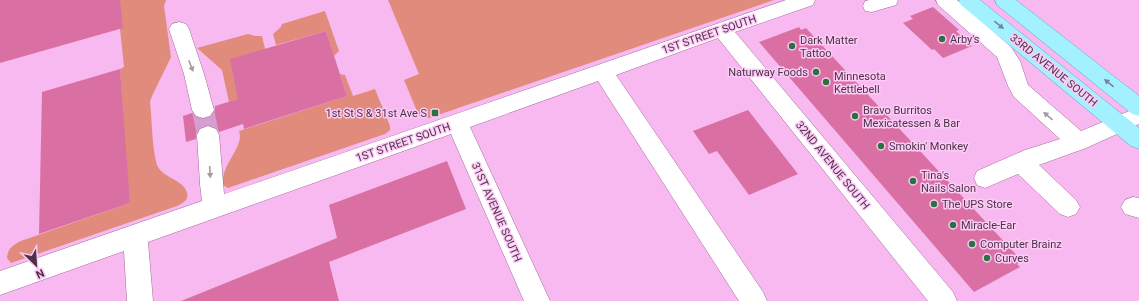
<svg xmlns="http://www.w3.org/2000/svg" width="1139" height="301" viewBox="0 0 1139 301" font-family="Roboto,sans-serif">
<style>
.green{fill:#e08b7c}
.building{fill:#da6fa4}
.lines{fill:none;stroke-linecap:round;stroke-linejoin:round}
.minor-tunnel{stroke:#d59ece;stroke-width:22;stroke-dasharray:22 11;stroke-linecap:butt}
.minor-casing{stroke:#a36a9c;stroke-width:1}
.major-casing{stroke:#5da8bf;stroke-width:1}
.minor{fill:#fff;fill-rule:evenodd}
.major{fill:#a3f1fe;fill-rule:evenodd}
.oneway{fill:#73889a}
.oneway2{fill:#a699a4}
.poi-dot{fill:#2a7341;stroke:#fdcbf6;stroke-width:1.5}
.labels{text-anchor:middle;stroke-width:3;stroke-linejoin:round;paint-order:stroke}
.street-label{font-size:11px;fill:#4c3349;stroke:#fdcbf6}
.poi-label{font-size:11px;fill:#4c3349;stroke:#fdcbf6;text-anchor:start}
</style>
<rect width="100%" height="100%" fill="#f7b9ef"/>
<!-- green -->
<g class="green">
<path d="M120,0h46l-2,6 7,51 -19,39 -2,6c2,17 2,51 8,65 6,11 26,13 29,26 2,7 -4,10 -10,13l-166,57 -4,-5c1,-10 6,-13 14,-17l109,-38 -4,-37 -6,-97 4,-2 -4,-38z"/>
<polygon points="388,0 774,0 429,118 419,116 404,80 419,74"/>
<polygon points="325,11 339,51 334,56 326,31 276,45 273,34 281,27 282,24"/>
<polygon points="248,34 255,36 262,36 265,49 238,99 229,102 222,70 197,48"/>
<path d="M340,74l5,1 8,21 22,-7 15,37v4l-5,4 -157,54 -5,-3c-3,-20 22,-38 16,-54l108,-35z"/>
</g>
<!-- building -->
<g class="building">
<polygon points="0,0 120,0 123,28 0,63"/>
<polygon points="933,7 959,30 956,31 972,46 943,58 934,49 932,50 903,23 913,19 910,16"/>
<polygon points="799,27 801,30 806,28 1022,261 1017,264 1020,267 974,292 759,42"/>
<polygon points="326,31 347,96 244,129 243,124 219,132 217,128 207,125 199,128 196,134 196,139 186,142 183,116 192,113 196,117 203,119 210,117 215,111 215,106 238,99 230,59"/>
<polygon points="120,69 130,203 39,234 42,92"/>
<polygon points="748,110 798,174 749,195 717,151 709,154 693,131"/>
<polygon points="447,161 466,209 329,262 339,301 181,301 337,238 329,205"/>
</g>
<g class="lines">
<!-- minor-tunnel -->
<polyline class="minor-tunnel" points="203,110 208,135"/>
<defs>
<g id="minor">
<polygon points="786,0 815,0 813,5 735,32 953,292 957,301 928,301 718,38 616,75 763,292 767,301 739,301 598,81 470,127 550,301 524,301 451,134 148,242 153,301 127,301 124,251 0,295 0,271 202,201 200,184 197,135 200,129 208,126 216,129 219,135 224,194"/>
<polygon points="870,0 898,0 896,5 872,12 865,11 863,6 865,1"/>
<polygon points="936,0 957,0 1011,47 1020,61 1028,85 1081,131 1139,107 1139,124 1086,148 1039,165 1076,200 1080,207 1076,214 1068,217 1060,214 1018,174 985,188 977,185 974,178 977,171 1025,150 1060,139 1014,97 1008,86 997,57 938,5"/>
<polygon points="179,22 186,24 189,29 204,74 214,110 210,116 203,118 196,116 192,110 184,74 169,29 172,24"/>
<polygon points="1133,197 1139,198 1139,218 1125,214 1121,207 1125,200"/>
</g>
<g id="major">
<polygon points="959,0 980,0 1139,128 1139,149 1131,146 961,5"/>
<polygon points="995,0 1016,0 1139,96 1139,116 1132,114 997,5"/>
</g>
</defs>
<!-- minor casing -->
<use href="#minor" class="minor-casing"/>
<!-- major casing -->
<use href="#major" class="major-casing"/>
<!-- minor -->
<use href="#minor" class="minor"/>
<!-- major -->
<use href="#major" class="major"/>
</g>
<!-- one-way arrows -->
<defs><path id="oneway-solid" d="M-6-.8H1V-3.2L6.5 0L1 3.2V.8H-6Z"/></defs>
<g class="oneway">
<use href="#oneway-solid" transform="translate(999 25) rotate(39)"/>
<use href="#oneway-solid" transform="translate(1109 83) rotate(-141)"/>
</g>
<g class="oneway2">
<use href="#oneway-solid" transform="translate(191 66) rotate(69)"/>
<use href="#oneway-solid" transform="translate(1048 116) rotate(-139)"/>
<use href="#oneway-solid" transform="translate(210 172) rotate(87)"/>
</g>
<!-- markers -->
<g class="poi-dot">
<circle cx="942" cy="39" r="4"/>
<circle cx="792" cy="46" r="4"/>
<circle cx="816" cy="72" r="4"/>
<circle cx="826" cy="82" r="4"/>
<rect x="431" y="109" width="8" height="8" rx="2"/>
<circle cx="855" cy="116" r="4"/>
<circle cx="881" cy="146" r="4"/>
<circle cx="913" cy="181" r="4"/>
<circle cx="934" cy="204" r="4"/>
<circle cx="953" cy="225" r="4"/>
<circle cx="972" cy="244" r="4"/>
<circle cx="987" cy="258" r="4"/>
</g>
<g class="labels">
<!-- street labels -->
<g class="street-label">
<text transform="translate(709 34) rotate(-19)" y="4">1ST STREET SOUTH</text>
<text transform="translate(1054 70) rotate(39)" y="4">33RD AVENUE SOUTH</text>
<text transform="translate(403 142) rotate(-19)" y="4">1ST STREET SOUTH</text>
<text transform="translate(833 165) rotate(51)" y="4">32ND AVENUE SOUTH</text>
<text transform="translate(497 212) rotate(66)" y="4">31ST AVENUE SOUTH</text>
</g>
<!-- poi labels -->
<g class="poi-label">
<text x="950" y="43">Arby's</text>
<text x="800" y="44">Dark Matter<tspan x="800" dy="13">Tattoo</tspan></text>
<text x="808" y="76" text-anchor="end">Naturway Foods</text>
<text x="834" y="80">Minnesota<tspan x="834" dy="13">Kettlebell</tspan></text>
<text x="863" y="114">Bravo Burritos<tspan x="863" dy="13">Mexicatessen &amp; Bar</tspan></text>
<text x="427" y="117" text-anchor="end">1st St S &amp; 31st Ave S</text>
<text x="889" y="150">Smokin' Monkey</text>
<text x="921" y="179">Tina's<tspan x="921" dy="13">Nails Salon</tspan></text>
<text x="942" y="208">The UPS Store</text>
<text x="961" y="229">Miracle-Ear</text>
<text x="980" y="248">Computer Brainz</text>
<text x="995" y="262">Curves</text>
</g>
</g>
<!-- north arrow -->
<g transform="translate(36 265) rotate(155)" stroke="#fdcbf6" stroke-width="3" paint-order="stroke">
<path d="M0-3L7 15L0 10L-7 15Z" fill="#4c3349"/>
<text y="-6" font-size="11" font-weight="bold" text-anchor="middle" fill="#4c3349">N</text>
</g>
</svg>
